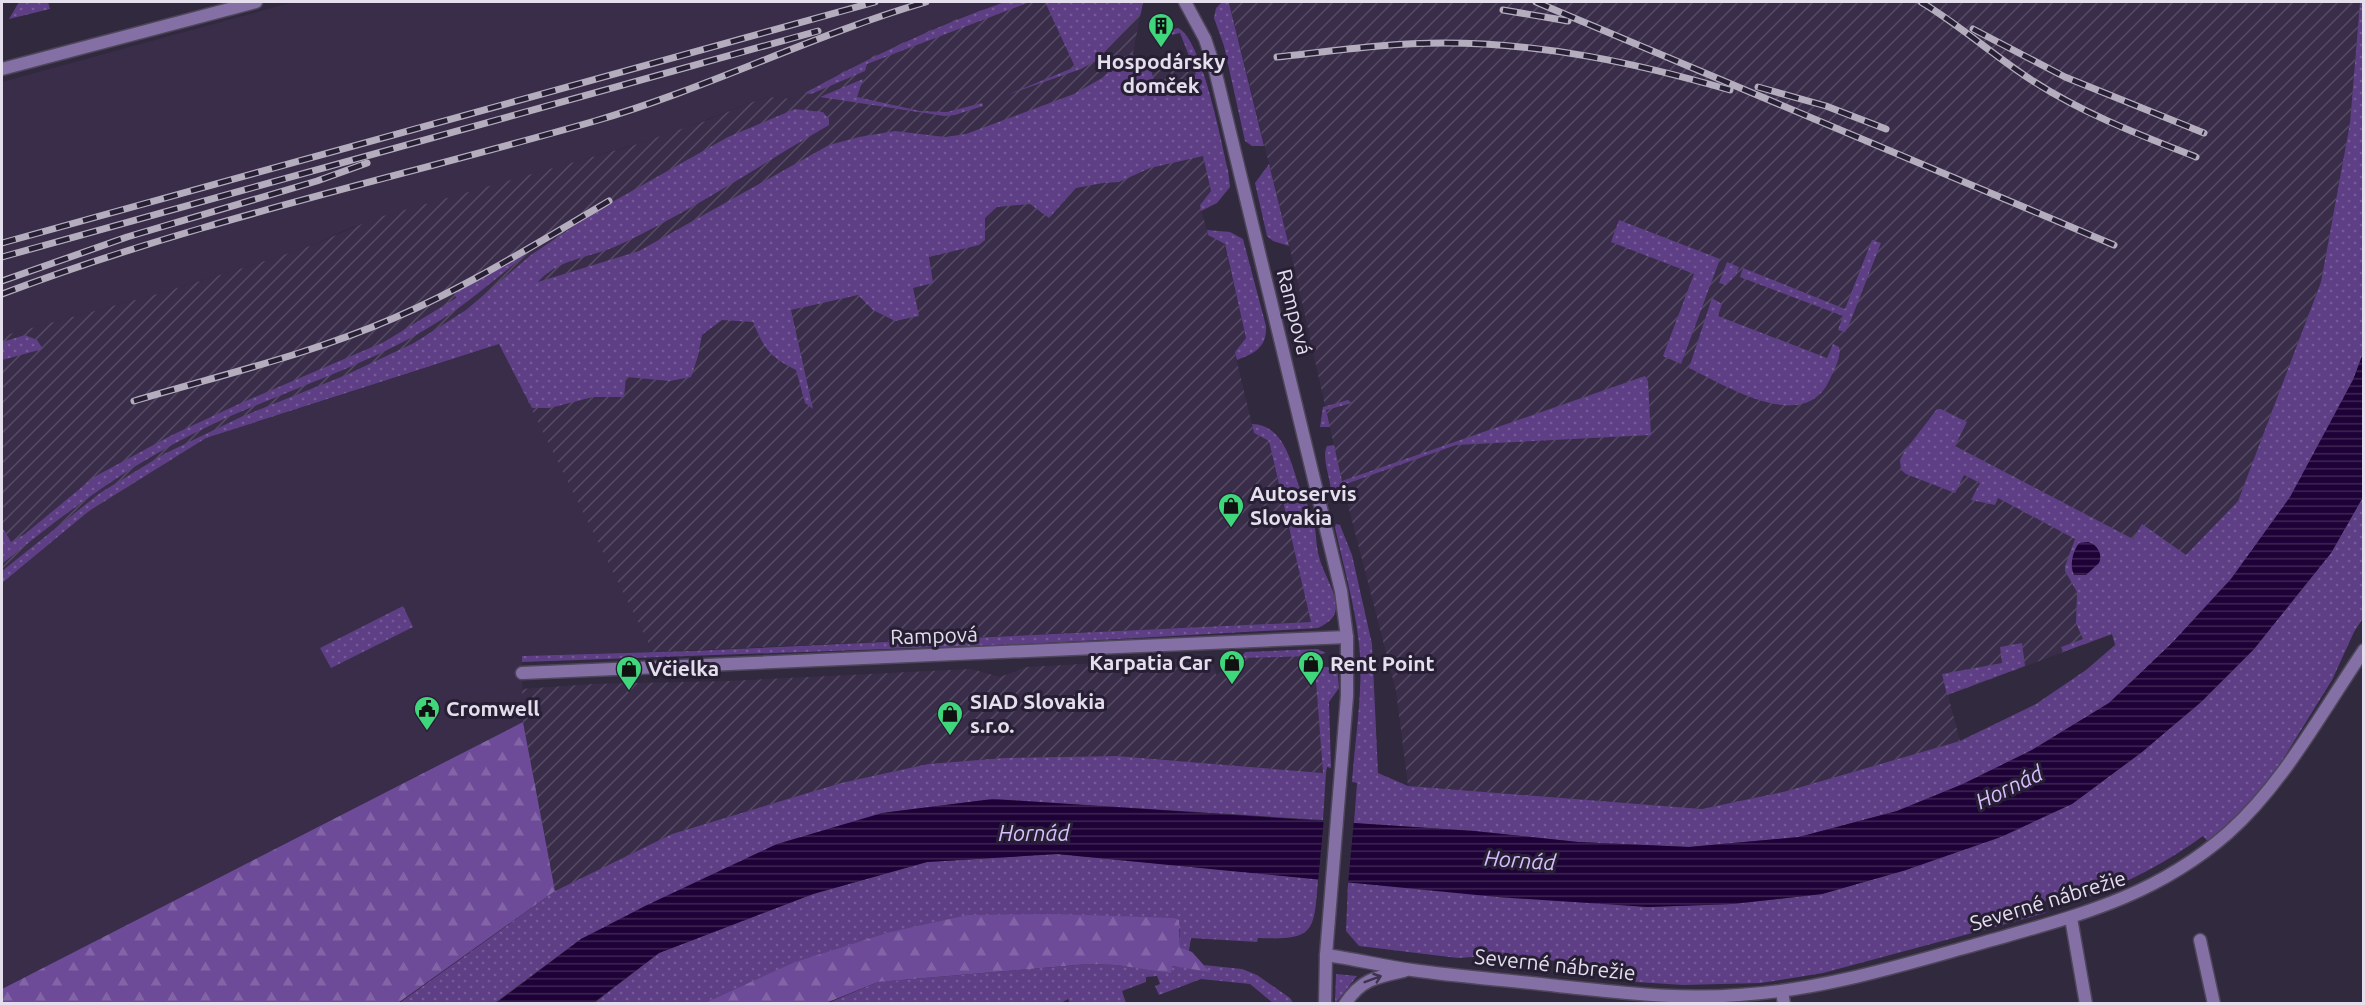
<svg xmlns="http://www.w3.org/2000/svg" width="2365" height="1005" viewBox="0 0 2365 1005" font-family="Ubuntu,sans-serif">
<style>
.built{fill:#392d49}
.industrial{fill:url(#industrial-furrows)}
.grass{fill:url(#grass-dots)}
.forest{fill:url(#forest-firs)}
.water{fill:url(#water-rules)}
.pier{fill:#31293e}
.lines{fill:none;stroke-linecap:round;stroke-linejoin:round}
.street-casing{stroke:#4e465a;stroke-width:15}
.street{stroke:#8570a5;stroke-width:12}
.rail-casing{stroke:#b4adbe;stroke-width:7}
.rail{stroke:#271f34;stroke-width:4.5;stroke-dasharray:14;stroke-linecap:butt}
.oneway{stroke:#3e3350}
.labels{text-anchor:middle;stroke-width:6;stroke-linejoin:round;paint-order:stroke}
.poi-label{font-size:21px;font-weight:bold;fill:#e4deed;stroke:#271f34;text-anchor:start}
.street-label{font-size:21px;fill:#e4deed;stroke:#271f34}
.water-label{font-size:22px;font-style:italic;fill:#d7befe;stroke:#271f34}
</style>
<defs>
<pattern id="industrial-furrows" width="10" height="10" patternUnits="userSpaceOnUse" patternTransform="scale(1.5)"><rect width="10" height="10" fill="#392d49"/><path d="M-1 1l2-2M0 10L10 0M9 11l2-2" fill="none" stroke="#564b64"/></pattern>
<pattern id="grass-dots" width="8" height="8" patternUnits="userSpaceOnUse" patternTransform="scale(1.5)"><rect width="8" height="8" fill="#5e3f85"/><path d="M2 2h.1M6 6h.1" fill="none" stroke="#755a97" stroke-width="1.8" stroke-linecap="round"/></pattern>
<pattern id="forest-firs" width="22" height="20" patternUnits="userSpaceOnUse" patternTransform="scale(1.5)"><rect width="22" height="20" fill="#6d4b98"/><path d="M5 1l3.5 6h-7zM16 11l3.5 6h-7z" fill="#8264a7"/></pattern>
<pattern id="water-rules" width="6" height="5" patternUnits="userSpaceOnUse" patternTransform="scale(1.5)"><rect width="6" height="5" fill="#1d0137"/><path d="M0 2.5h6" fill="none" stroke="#3e2654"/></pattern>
</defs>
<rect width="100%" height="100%" fill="#31293e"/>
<!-- built -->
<g class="built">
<polygon points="293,2 1005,2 948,22 862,61 794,99 769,97 760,99 670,134 352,227 313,245 243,268 157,294 2,336 2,82"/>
<polygon points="500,344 653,652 522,656 523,722 2,989 2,583 89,511 206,438"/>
</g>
<!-- industrial -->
<g class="industrial">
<polygon points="1005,2 1143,2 1131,63 1146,61 1155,65 1171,60 1173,67 1181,64 1183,68 1194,64 1211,125 1203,156 1211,191 1200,205 1208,235 1224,243 1246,338 1235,352 1238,366 1254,433 1269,441 1312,622 653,652 499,344 206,438 89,511 2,583 2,336 157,294 243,268 313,245 376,218 631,146 705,121 760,99 769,97 794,99 862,61 948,22"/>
<polygon points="1229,2 2360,2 2350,123 2321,282 2238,501 2112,634 1948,695 1960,741 1787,791 1702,809 1408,786 1396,691 1342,482 1291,253"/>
<polygon points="1314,656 1323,773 1117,756 1004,758 928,764 841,783 672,834 555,891 523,722 522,689 592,684 728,681 971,669 1000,677 1027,667 1212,657 1216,675 1241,658"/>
</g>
<!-- grass -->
<g class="grass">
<polygon points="19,2 48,2 50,9 9,19"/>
<path d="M1005,2h25l-163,62 -2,7 -54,23 -6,-1c65,-36 130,-67 200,-91z"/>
<polygon points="1045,2 1143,2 1141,13 1097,60 1081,69 1007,95 1075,67"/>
<polygon points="1222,2 1236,2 1229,3 1264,146 1252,146 1245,141 1224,46 1214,18 1216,8"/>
<path d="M2360,2h3l1,351 -11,27 -62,117 -60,82 -59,64 -63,60 -77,47 -69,34 -66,27 -98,26 -110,10 -111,-5 -104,-11 -120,-8 3,-40 -5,-1c3,-43 12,-96 7,-138 -4,-40 -16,-78 -24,-117l1,-3 4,1 12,30 20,89 6,129 30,13 294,23 85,-18 173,-50 76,-37 50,-34 29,-25 -3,-11 -49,18 -2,-5 22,-8 -7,-16 1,-31 -12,-21v-5l10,-27 -77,-41 -3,7 -24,-5 9,-17 -16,-8 -9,18 -49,-19 -5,-4 -1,-10 4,-8 33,-43h4l26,13 -12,24 178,93 9,-15 44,31 52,-54 83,-219 29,-159z"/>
<path d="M1178,28c24,11 43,114 50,142l2,17 -13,16 -16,8 -1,-6 11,-14 -8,-35 -53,12 -31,14 -16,1 -27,5 -27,30 -19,-14 -33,3 -12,11v22l-6,5 -50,12 4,26 -20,5 6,28 -24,5 -22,-11 -15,-15 -67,15 22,99 -8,-6 -9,-33c-27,-13 -32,-22 -43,-48l-31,-2 -20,15 -4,21 -7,21 -21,4 -44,-4 -2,20h-31l-43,11h-18l-33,-64 -293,94 -117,73 -87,72v-12l98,-78 64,-39 77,-37 105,-42 68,-32 52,-33 65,-55 67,-45 130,-73 67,-28 28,3 6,7v6c-69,40 -136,85 -208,119 -28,14 -61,13 -83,38l101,-31 190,-106 30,-8 36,-6 50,6 21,-3 108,-40 28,-16 23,-22 8,-2 3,8 10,-1 9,4 -5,2 9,29 19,-6 -1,-7 19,-9 -16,-41 -8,2 -1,-5z"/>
<polygon points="863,79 857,97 920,111 947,112 982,103 983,106 955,115 944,116 820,97"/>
<polygon points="1269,164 1289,246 1273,241 1267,236 1255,183"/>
<polygon points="1619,220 1720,259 1681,364 1663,356 1694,274 1611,242"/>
<path d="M1207,230l23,2 13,7 23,87c1,21 -11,27 -29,34l-2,-8 11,-14 -21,-94 -17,-9z"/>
<path d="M548,238c-40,29 -77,65 -120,90 -69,41 -147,64 -219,98 -76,36 -142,85 -207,138v-37l9,15 14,-8 69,-57 78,-42 69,-32 143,-61 72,-44 -2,-6z"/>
<polygon points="1872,240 1881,243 1849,325 1845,332 1838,330 1843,316 1740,277 1743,268 1845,309"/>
<polygon points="1727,262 1739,267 1736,275 1726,285 1719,283"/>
<path d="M1712,298l10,6 -4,12 109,42 6,-14 6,3c3,10 -6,25 -10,34 -26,54 -104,4 -140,-13z"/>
<polygon points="25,335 37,340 43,349 2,360 2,342"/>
<path d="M1645,376l3,5 3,54 -195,10 -113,40 2,9 -14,-2c0,-13 -10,-35 -4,-46l7,-1 8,36z"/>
<polygon points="1348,400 1352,403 1326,410 1330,427 1320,427 1323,407"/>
<path d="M1252,424c33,1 39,40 48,65 3,9 9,17 12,25 5,15 3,31 8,46 4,15 20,37 15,53 -2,7 -11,12 -17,15l-291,16 -505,18v-6l170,-5 619,-29 -42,-181 -15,-8z"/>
<path d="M2363,497v121l-9,14 -22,48 -80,129 -40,37 -9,-10c-36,26 -72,45 -114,61 -20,-8 -30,-9 -46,6l2,10 -17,5 -205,55 -62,10 -78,2 -47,-3 -60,-19 -75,-8 -43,3 -99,-12 -13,-15 2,-49 300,25 84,-3 90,-10 84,-24 166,-66 70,-52 59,-50 53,-53 77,-96z"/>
<polygon points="403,606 413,627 331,668 320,648"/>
<polygon points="2022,643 2025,666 1947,695 1942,674 2002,663 2000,647"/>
<polygon points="1317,649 1326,653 1314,656 1241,658 1245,652"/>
<polygon points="1337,666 1339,688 1329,702 1331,768 1327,767 1326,773 1323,820 993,799 882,813 581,939 495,1003 398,1004 555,891 672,834 841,783 928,764 1004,758 1117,756 1323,773 1315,668"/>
<path d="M1057,854l261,25c-4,54 -3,61 -60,59l-1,4 -66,-4 -2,13 -9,-4v-18l-294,4 -90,29 -92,41 -111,1 66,-51 154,-59 114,-32z"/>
<polygon points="1088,964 1116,965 1171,972 1171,966 1208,970 1204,965 1242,969 1257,975 1290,998 1293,1003 1273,1003 1250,984 1201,979 1159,995 1155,986 1160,984 1157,976 1146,977 1146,982 1122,991 1126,1003 1070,1003 1068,999 1059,1004 826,1004 878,982"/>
<polygon points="1336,974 1357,976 1335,1004"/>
</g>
<!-- forest -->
<g class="forest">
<polygon points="523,722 555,891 398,1003 2,1003 2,989"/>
<polygon points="1052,914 1174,918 1179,920 1180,947 1192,952 1210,972 1172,966 1171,973 1116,965 1088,964 878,982 826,1003 704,1003 795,962 886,933 968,915"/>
</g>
<!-- water -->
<g class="water">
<polygon points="2363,353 2363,497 2331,553 2254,649 2201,702 2142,752 2072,804 2001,837 1906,870 1822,894 1732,904 1648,907 1497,897 1057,854 927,862 813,894 659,953 593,1003 495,1004 581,939 647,905 777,844 882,813 993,799 1474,831 1578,842 1689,847 1799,837 1897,811 1963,784 2032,750 2109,703 2172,643 2231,579 2290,497 2353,380"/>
<path d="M2088,542c9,2 15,12 11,21l-13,12h-12c-5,-10 -1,-24 5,-32z"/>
</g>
<!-- pier -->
<polygon class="pier" points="1324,817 1354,820 1348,885 1318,882"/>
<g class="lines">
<defs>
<g id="street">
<polyline points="1185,2 1205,39 1214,66 1341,591 1347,637 1347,696 1326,955 1325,1004"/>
<polyline points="2,69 256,2"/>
<polyline points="522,673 1347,637"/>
<polyline points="2071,918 2086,1004"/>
<polyline points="2200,940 2214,1004"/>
<path d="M1326,955c29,4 57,11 86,15 48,7 97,10 146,16 60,6 120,14 181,9 88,-5 172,-33 257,-56 87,-25 161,-44 232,-106 55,-49 94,-121 136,-183"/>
<polyline points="1782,991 1784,1004"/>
<path d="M1345,1004c16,-25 32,-27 59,-33"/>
</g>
</defs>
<!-- street casing -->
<use href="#street" class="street-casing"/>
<!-- street -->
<use href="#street" class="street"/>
<defs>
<g id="rail">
<polyline points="1536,2 2114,245"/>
<path d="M1921,2c39,23 74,55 112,79 51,33 107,54 163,76"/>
<polyline points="1503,10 1568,21"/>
<polyline points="1973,29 2065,77 2204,133"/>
<path d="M1277,57c55,-6 111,-14 167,-14 99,0 192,20 286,47"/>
<polyline points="1758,87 1826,106 1886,129"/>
<polyline points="2,243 875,2"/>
<polyline points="2,257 818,31"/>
<polyline points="2,281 127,237 317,181 367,163"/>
<path d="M2,294c193,-73 395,-116 593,-173 113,-33 218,-86 331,-119"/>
<path d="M134,401c87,-26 177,-47 260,-83 75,-32 145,-76 215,-117"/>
</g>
</defs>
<!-- rail casing -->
<use href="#rail" class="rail-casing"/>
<!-- rail -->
<use href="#rail" class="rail"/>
</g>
<!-- one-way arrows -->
<defs><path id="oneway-shaft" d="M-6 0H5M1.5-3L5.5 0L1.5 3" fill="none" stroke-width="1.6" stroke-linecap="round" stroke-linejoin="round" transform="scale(1.5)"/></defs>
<use class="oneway" href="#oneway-shaft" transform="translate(1373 979) rotate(-21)"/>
<!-- icons -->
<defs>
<symbol id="building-pin" viewBox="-11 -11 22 30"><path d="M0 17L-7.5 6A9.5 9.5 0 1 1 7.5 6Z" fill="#40d77c" stroke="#271f34"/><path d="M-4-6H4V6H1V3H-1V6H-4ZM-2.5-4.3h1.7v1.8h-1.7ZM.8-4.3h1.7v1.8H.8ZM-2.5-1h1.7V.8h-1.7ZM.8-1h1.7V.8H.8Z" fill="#111"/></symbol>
<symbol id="shop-pin" viewBox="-11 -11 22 30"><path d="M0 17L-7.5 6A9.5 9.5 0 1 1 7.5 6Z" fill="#40d77c" stroke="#271f34"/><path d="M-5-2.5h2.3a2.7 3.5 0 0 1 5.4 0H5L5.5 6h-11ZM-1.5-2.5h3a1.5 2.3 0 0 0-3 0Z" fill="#111"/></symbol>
<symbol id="civic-pin" viewBox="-11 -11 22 30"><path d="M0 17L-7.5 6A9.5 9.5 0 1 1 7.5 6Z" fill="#40d77c" stroke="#271f34"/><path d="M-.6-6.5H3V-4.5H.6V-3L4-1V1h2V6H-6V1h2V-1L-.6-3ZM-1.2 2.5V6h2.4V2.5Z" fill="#111"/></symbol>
</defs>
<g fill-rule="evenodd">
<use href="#building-pin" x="1146" y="11" width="30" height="40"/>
<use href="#shop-pin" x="1216" y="491" width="30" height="40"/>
<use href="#shop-pin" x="1217" y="648" width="30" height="40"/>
<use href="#shop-pin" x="1296" y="649" width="30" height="40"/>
<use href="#shop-pin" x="614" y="654" width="30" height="40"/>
<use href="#civic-pin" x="412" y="694" width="30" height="40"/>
<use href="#shop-pin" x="935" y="699" width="30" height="40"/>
</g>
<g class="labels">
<!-- poi labels -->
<g class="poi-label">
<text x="1161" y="69" text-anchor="middle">Hospodársky<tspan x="1161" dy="24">domček</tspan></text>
<text x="1250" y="501">Autoservis<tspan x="1250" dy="24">Slovakia</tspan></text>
<text x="1212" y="670" text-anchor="end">Karpatia Car</text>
<text x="1330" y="671">Rent Point</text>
<text x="648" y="676">Včielka</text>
<text x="970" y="709">SIAD Slovakia<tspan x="970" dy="24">s.r.o.</tspan></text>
<text x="446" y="716">Cromwell</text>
</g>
<!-- street labels -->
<g class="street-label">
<text transform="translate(1294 312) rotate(76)" y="7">Rampová</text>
<text transform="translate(934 636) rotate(-2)" y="7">Rampová</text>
<text transform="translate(2048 901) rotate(-17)" y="7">Severné nábrežie</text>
<text transform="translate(1555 965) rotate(6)" y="7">Severné nábrežie</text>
</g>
<!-- water labels -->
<g class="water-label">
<text transform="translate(2009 787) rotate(-26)" y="8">Hornád</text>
<text x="1034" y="841">Hornád</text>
<text transform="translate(1520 860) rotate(4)" y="8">Hornád</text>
</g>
</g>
<!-- border -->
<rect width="2365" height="1005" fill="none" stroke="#e4deed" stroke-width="6"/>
</svg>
